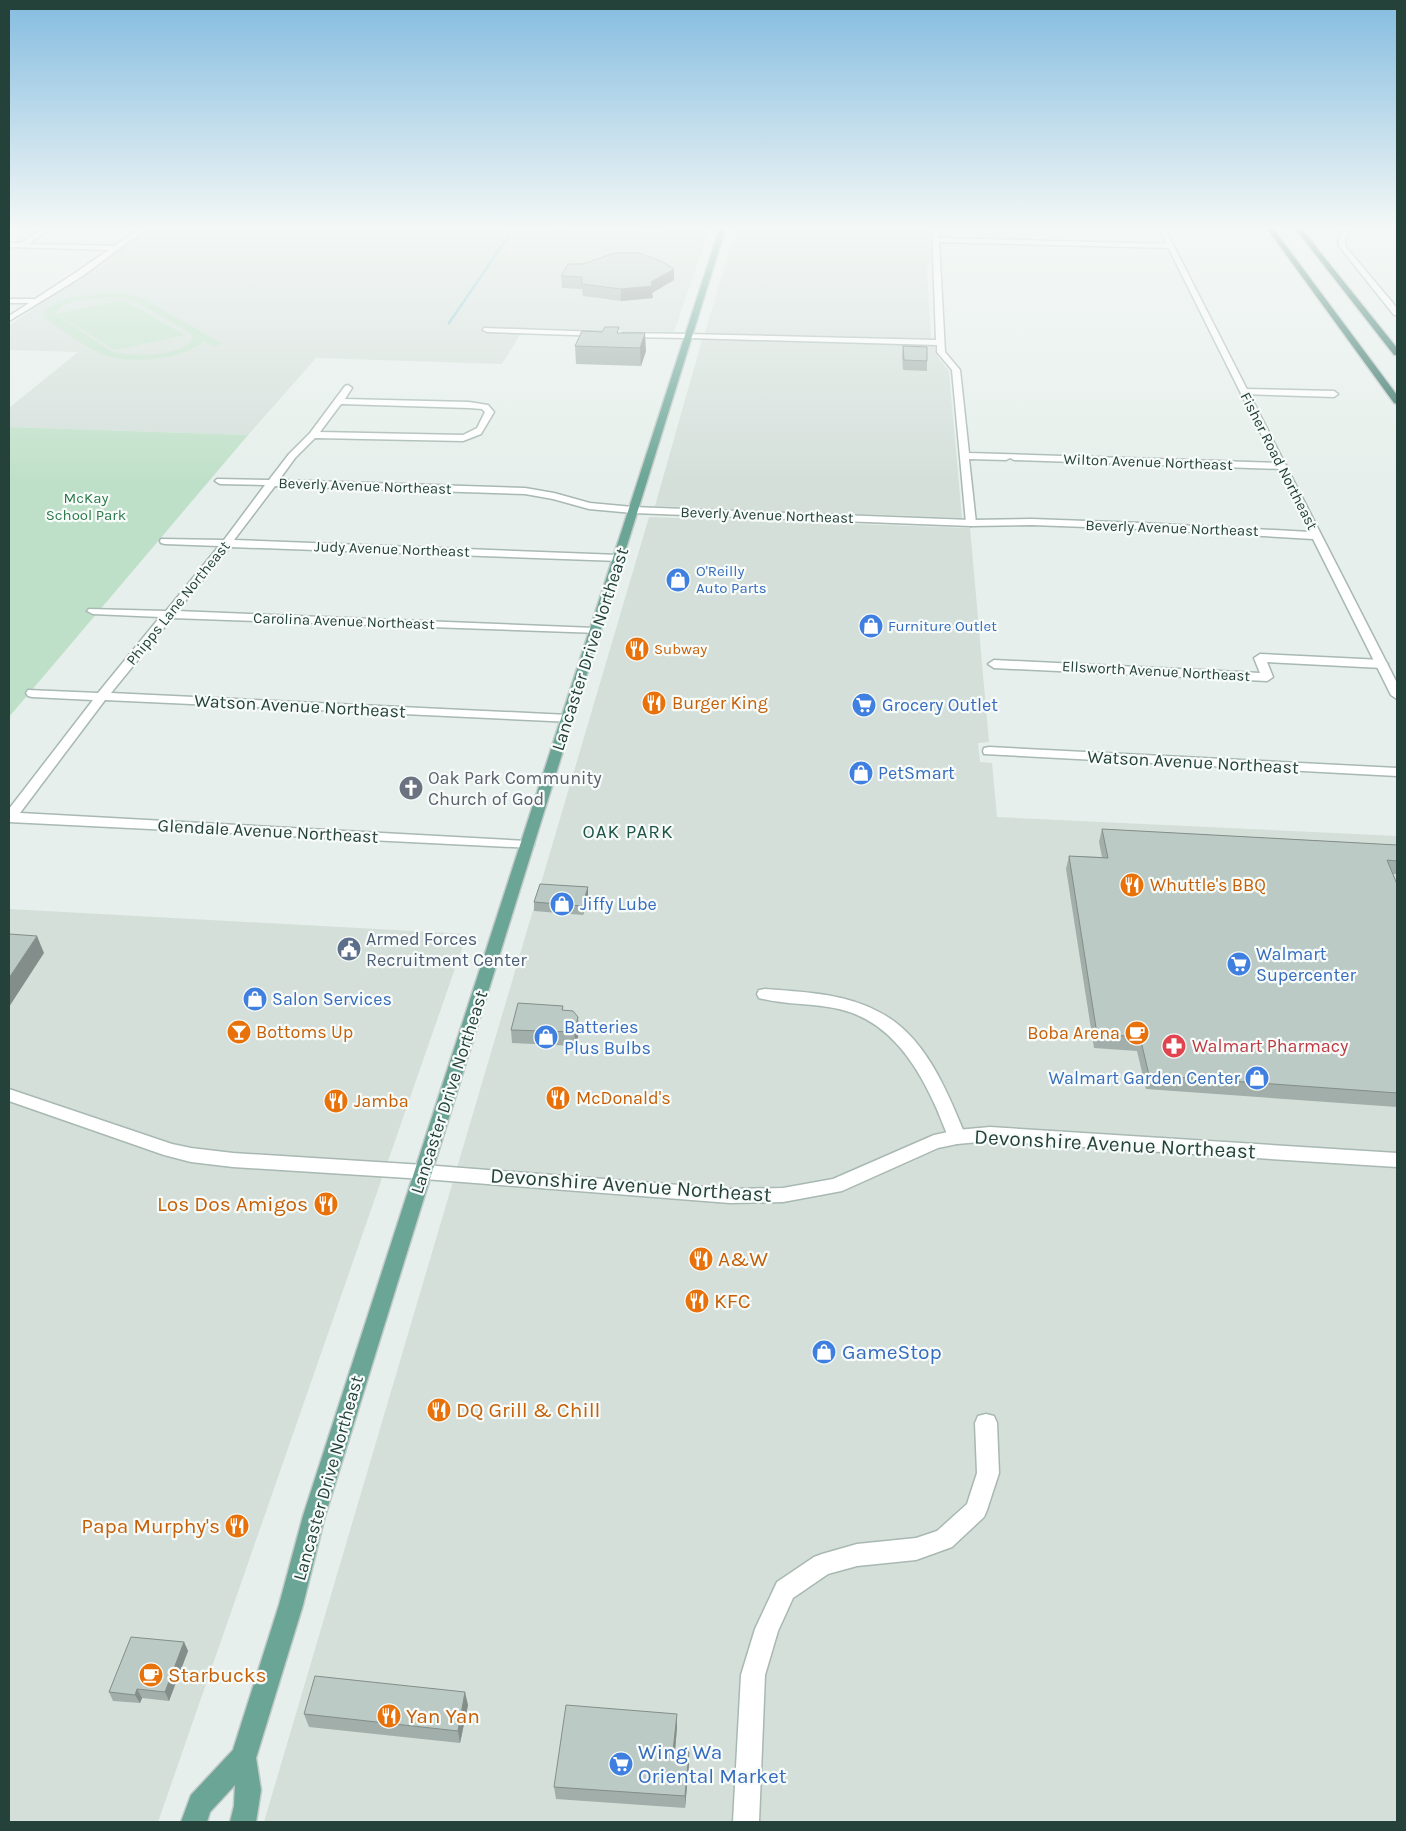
<svg xmlns="http://www.w3.org/2000/svg" width="1406" height="1831" viewBox="0 0 1406 1831" font-family="Karla,sans-serif">
<style>
.built{fill:#d4dfda}
.green{fill:#bfe0c8;fill-rule:evenodd}
.lines{fill:none;stroke-linecap:round;stroke-linejoin:round}
.stream{stroke:#8ec9d4;stroke-width:2.5}
.minor-casing{stroke:#a8b8b2;stroke-width:3}
.tertiary-casing{stroke:#a8b8b2;stroke-width:3}
.secondary-casing{stroke:#a4bbb3;stroke-width:3}
.primary-casing{stroke:#c2cac8;stroke-width:3}
.motorway-casing{stroke:#c2cac8;stroke-width:3}
.minor{fill:#fff;fill-rule:evenodd}
.tertiary{fill:#fff;fill-rule:evenodd}
.secondary{fill:#fff;fill-rule:evenodd}
.primary{fill:#6aa596;fill-rule:evenodd}
.motorway{fill:#2f6f62;fill-rule:evenodd}
.wall{fill:#a1aea9}
.shaded-wall{fill:#838d89}
.building{fill:#bbcac4;stroke:#838d89}
.labels{text-anchor:middle;stroke-width:4.5;stroke-linejoin:round;paint-order:stroke}
.far-street-label{font-size:15px;fill:#24423a;stroke:#f7fbf9}
.far-park-label{font-size:15px;fill:#2d7a4b;stroke:#f7fbf9}
.far-shop-label{font-size:15px;fill:#366cbe;stroke:#f7fbf9;text-anchor:start}
.far-food-label{font-size:15px;fill:#c56008;stroke:#f7fbf9;text-anchor:start}
.street-label{font-size:18px;fill:#24423a;stroke:#f7fbf9}
.food-label{font-size:18px;fill:#c56008;stroke:#f7fbf9;text-anchor:start}
.shop-label{font-size:18px;fill:#366cbe;stroke:#f7fbf9;text-anchor:start}
.worship-label{font-size:18px;fill:#5b616d;stroke:#f7fbf9;text-anchor:start}
.service-label{font-size:18px;fill:#4e5e75;stroke:#f7fbf9;text-anchor:start}
.health-label{font-size:18px;fill:#be3a42;stroke:#f7fbf9;text-anchor:start}
.neighbourhood-label{font-size:19px;letter-spacing:1px;fill:#1f5548;stroke:#f7fbf9}
.near-street-label{font-size:21px;fill:#24423a;stroke:#f7fbf9}
.near-food-label{font-size:21px;fill:#c56008;stroke:#f7fbf9;text-anchor:start}
.near-shop-label{font-size:21px;fill:#366cbe;stroke:#f7fbf9;text-anchor:start}
</style>
<rect width="100%" height="100%" fill="#e6efeb"/>
<!-- built -->
<g class="built">
<polygon points="153,227 507,227 506,229 664,232 666,227 710,227 674,332 524,328 502,364 316,358 248,435 9,427 9,408 78,352 9,350 9,326 45,300 81,279"/>
<polygon points="736,227 928,227 930,261 927,268 931,339 705,333"/>
<polygon points="702,340 934,346 937,356 949,371 962,518 655,506"/>
<polygon points="649,517 970,528 989,742 978,743 980,762 992,763 997,817 1397,836 1397,1822 264,1822"/>
<polygon points="9,909 467,934 158,1822 9,1822"/>
</g>
<!-- green -->
<g class="green">
<path d="M100,294h27l13,3 83,47 -10,2 -9,-5c-21,19 -71,23 -97,15 -12,-3 -52,-30 -62,-39l-1,-5c14,-15 37,-16 56,-18zM114,297l20,4 54,31 5,5c-7,21 -64,20 -82,14l-55,-37c4,-16 44,-17 58,-17z"/>
<polygon points="123,300 185,335 115,350 57,314"/>
<polygon points="9,427 248,435 9,717"/>
</g>
<g class="lines">
<!-- stream -->
<polyline class="stream" points="449,323 510,234"/>
<defs>
<g id="minor">
<polygon points="45,227 52,227 29,244 116,246 119,248 116,250 9,247 9,243 20,243"/>
<polygon points="558,227 564,227 560,231 557,229"/>
<polygon points="932,227 938,227 939,238 1171,244 1174,246 1171,248 939,242 945,352 960,370 969,453 1282,463 1287,466 1282,469 1014,460 1010,458 1006,460 969,459 976,523 971,526 966,523 952,370 937,352 937,345 688,338 684,336 688,334 936,340"/>
<polygon points="9,299 33,299 37,301 33,303 9,303"/>
<path d="M348,385l4,3 -7,11 124,3 19,3 6,7 -13,22 -18,7 -148,-3 -20,20 -16,22 246,8 29,5 36,10 43,4 5,3 -5,3 -44,-4 -36,-10 -28,-5 -250,-8 -41,54 385,15 5,3 -5,3 -389,-14 -53,64 418,17 6,3 -2,2 -427,-15 -61,75 457,22 6,4 -2,3 -467,-22 -85,113 507,28 5,1 2,3 -2,3 -523,-26v-13l84,-109 -61,-3 -4,-1 -2,-3 2,-3 70,3 62,-76 -67,-3 -6,-3 2,-2 77,2 53,-65 -54,-2 -4,-1 -1,-2 1,-2 63,1 41,-55 -45,-1 -5,-3 2,-2 52,1 20,-26 21,-21 35,-47zM341,404l128,4 13,1 3,3 -8,16 -14,7 -143,-3z"/>
<polygon points="1244,389 1334,391 1338,394 1334,397 1241,394 1241,390"/>
<polygon points="1260,654 1382,660 1388,664 1382,668 1267,662 1273,677 1267,681 994,668 988,664 994,660 1260,673 1254,658"/>
<polygon points="989,747 1397,768 1397,776 984,754 983,751 984,748"/>
<path d="M765,989c37,3 78,4 112,22 48,23 70,80 89,126l-3,5 -6,2 -6,-2c-7,-13 -11,-27 -17,-39 -19,-42 -47,-83 -95,-94 -26,-6 -54,-4 -80,-11l-2,-4 2,-4z"/>
<polygon points="9,1089 172,1144 191,1148 233,1153 424,1165 430,1167 433,1172 430,1177 424,1179 233,1167 191,1162 164,1155 9,1101"/>
<polygon points="986,1414 994,1416 997,1423 999,1473 987,1510 984,1517 952,1547 916,1560 857,1566 828,1574 793,1598 778,1631 765,1675 759,1822 733,1822 741,1675 755,1629 777,1582 814,1557 822,1554 857,1544 916,1538 937,1531 967,1504 977,1473 975,1423 978,1416"/>
</g>
<g id="tertiary">
<polygon points="142,227 149,227 81,277 9,321 9,316 75,273"/>
<polygon points="1158,227 1164,227 1397,683 1397,699 1391,695 1313,539 1141,529 1032,525 971,526 633,513 628,510 633,507 971,520 1032,519 1141,523 1310,532"/>
<polygon points="484,328 601,332 605,334 601,336 487,332 483,330"/>
<polygon points="623,333 688,334 692,336 688,338 626,337 622,335"/>
<polygon points="990,1127 1397,1153 1397,1167 990,1141 957,1144 938,1148 842,1191 783,1202 730,1203 424,1179 418,1177 415,1172 418,1167 424,1165 730,1189 783,1188 833,1179 934,1135 957,1130"/>
</g>
<polygon id="secondary" points="1347,227 1354,227 1345,237 1345,246 1397,308 1397,315 1394,315 1339,246 1339,237"/>
<polygon id="primary" points="720,227 726,227 325,1516 303,1605 256,1758 261,1790 256,1822 230,1822 234,1806 235,1785 210,1812 207,1822 181,1822 191,1795 233,1750 279,1605 303,1516"/>
<g id="motorway">
<polygon points="1266,227 1272,227 1397,395 1397,404 1394,403"/>
<polygon points="1294,227 1300,227 1397,348 1397,355 1394,355"/>
</g>
</defs>
<!-- minor casing -->
<use href="#minor" class="minor-casing"/>
<!-- tertiary casing -->
<use href="#tertiary" class="tertiary-casing"/>
<!-- secondary casing -->
<use href="#secondary" class="secondary-casing"/>
<!-- primary casing -->
<use href="#primary" class="primary-casing"/>
<!-- motorway casing -->
<use href="#motorway" class="motorway-casing"/>
<!-- minor -->
<use href="#minor" class="minor"/>
<!-- tertiary -->
<use href="#tertiary" class="tertiary"/>
<!-- secondary -->
<use href="#secondary" class="secondary"/>
<!-- primary -->
<use href="#primary" class="primary"/>
<!-- motorway -->
<use href="#motorway" class="motorway"/>
</g>
<!-- wall -->
<g class="wall">
<polygon points="583,264 674,280 652,293 653,298 621,301 583,296 582,289 562,288 561,276"/>
<polygon points="619,333 646,351 641,366 576,364 575,346"/>
<polygon points="903,346 927,361 927,371 903,370 902,356"/>
<polygon points="1102,829 1397,845 1397,874 1393,874 1397,884 1397,1107 1146,1089 1137,1051 1094,1048 1066,869 1069,856 1102,857 1099,842"/>
<polygon points="588,896 583,915 534,911 534,902"/>
<polygon points="563,1010 579,1031 576,1046 512,1043 511,1030"/>
<polygon points="184,1642 188,1651 169,1701 142,1698 140,1703 113,1701 109,1692"/>
<polygon points="468,1705 460,1743 309,1727 304,1714"/>
<polygon points="677,1727 675,1751 689,1752 689,1764 685,1808 556,1799 554,1787"/>
</g>
<!-- shaded-wall -->
<g class="shaded-wall">
<polygon points="674,269 674,280 652,293 653,298 621,301 621,289 651,282"/>
<polygon points="645,333 646,351 641,366 640,348"/>
<polygon points="588,887 588,896 583,915 582,906"/>
<polygon points="37,936 44,953 9,1007 9,978"/>
<polygon points="578,1017 579,1031 576,1046 574,1032"/>
<polygon points="184,1642 188,1651 169,1701 165,1692"/>
<polygon points="137,1689 142,1698 140,1703 135,1695"/>
<polygon points="465,1692 468,1705 460,1743 458,1731"/>
<polygon points="677,1714 677,1727 674,1763 673,1751"/>
<polygon points="689,1752 689,1764 685,1808 685,1796"/>
</g>
<!-- building -->
<g class="building">
<polygon points="615,253 639,253 663,262 674,269 651,282 652,286 621,289 582,284 582,277 561,276 568,264 583,264"/>
<polygon points="605,327 619,327 617,333 645,333 640,348 575,346 582,331 602,332"/>
<polygon points="903,346 927,347 927,361 904,360"/>
<polygon points="1102,829 1397,845 1397,861 1387,860 1397,884 1397,1093 1149,1075 1140,1037 1097,1034 1069,856 1108,858"/>
<polygon points="540,884 588,887 582,906 534,902"/>
<polygon points="9,934 37,936 9,978"/>
<polygon points="518,1003 563,1006 562,1010 573,1011 578,1017 574,1032 511,1030"/>
<polygon points="131,1637 184,1642 165,1692 137,1689 135,1695 109,1692"/>
<polygon points="315,1676 465,1692 458,1731 304,1714"/>
<polygon points="566,1705 677,1714 673,1751 689,1752 685,1796 554,1787"/>
</g>
<!-- sky -->
<linearGradient id="sky" x2="0" y2="1"><stop stop-color="#84bce0"/><stop offset="0.47" stop-color="#f4f8f6"/><stop offset="1" stop-color="#f4f8f6" stop-opacity="0"/></linearGradient>
<rect width="1406" height="483" fill="url(#sky)"/>
<!-- icons -->
<defs>
<symbol id="shop-disc" viewBox="-11 -11 22 22"><circle r="9.5" fill="#3f7fe0" stroke="#f7fbf9"/><path d="M-5-2.5h2.3a2.7 3.5 0 0 1 5.4 0H5L5.5 6h-11ZM-1.5-2.5h3a1.5 2.3 0 0 0-3 0Z" fill="#fff"/></symbol>
<symbol id="restaurant-disc" viewBox="-11 -11 22 22"><circle r="9.5" fill="#e8710a" stroke="#f7fbf9"/><path d="M-5-6h1v4h1v-4h1v4h1v-4h1v5L-1.5 .5V6h-2V.5L-5-1ZM5-6V6H3V1.5H1.5Q1.5-4 5-6Z" fill="#fff"/></symbol>
<symbol id="supermarket-disc" viewBox="-11 -11 22 22"><circle r="9.5" fill="#3f7fe0" stroke="#f7fbf9"/><path d="M-6-5.5h2.5l.6 2H6L4.5 2H-2.5L-4.4-4H-6ZM-1.5 3.2a1.3 1.3 0 1 0 .1 0ZM3 3.2a1.3 1.3 0 1 0 .1 0Z" fill="#fff"/></symbol>
<symbol id="church-disc" viewBox="-11 -11 22 22"><circle r="9.5" fill="#6b7280" stroke="#f7fbf9"/><path d="M-1.2-6h2.4v3.5h3.3v2.4h-3.3V6h-2.4V-.1h-3.3v-2.4h3.3Z" fill="#fff"/></symbol>
<symbol id="civic-disc" viewBox="-11 -11 22 22"><circle r="9.5" fill="#5c6f8a" stroke="#f7fbf9"/><path d="M-.6-6.5H3V-4.5H.6V-3L4-1V1h2V6H-6V1h2V-1L-.6-3ZM-1.2 2.5V6h2.4V2.5Z" fill="#fff"/></symbol>
<symbol id="bar-disc" viewBox="-11 -11 22 22"><circle r="9.5" fill="#e8710a" stroke="#f7fbf9"/><path d="M-6-5H6L.8 .8V4.5H3.5V6h-7V4.5H-.8V.8Z" fill="#fff"/></symbol>
<symbol id="cafe-disc" viewBox="-11 -11 22 22"><circle r="9.5" fill="#e8710a" stroke="#f7fbf9"/><path d="M-5.5-4.5H6V0H3Q3 3.5 0 3.5H-2.5Q-5.5 3.5-5.5 0ZM3-3.2v2h1.7v-2ZM-6 4.5H4V6H-6Z" fill="#fff"/></symbol>
<symbol id="pharmacy-disc" viewBox="-11 -11 22 22"><circle r="9.5" fill="#e0444e" stroke="#f7fbf9"/><path d="M-2-6h4v4h4v4h-4v4h-4v-4h-4v-4h4Z" fill="#fff"/></symbol>
</defs>
<g fill-rule="evenodd">
<use href="#shop-disc" x="664" y="566" width="28" height="28"/>
<use href="#shop-disc" x="857" y="612" width="28" height="28"/>
<use href="#restaurant-disc" x="623" y="635" width="28" height="28"/>
<use href="#restaurant-disc" x="640" y="689" width="28" height="28"/>
<use href="#supermarket-disc" x="850" y="691" width="28" height="28"/>
<use href="#shop-disc" x="847" y="759" width="28" height="28"/>
<use href="#church-disc" x="397" y="774" width="28" height="28"/>
<use href="#restaurant-disc" x="1118" y="871" width="28" height="28"/>
<use href="#shop-disc" x="548" y="890" width="28" height="28"/>
<use href="#civic-disc" x="335" y="935" width="28" height="28"/>
<use href="#supermarket-disc" x="1225" y="950" width="28" height="28"/>
<use href="#shop-disc" x="241" y="985" width="28" height="28"/>
<use href="#bar-disc" x="225" y="1018" width="28" height="28"/>
<use href="#cafe-disc" x="1123" y="1019" width="28" height="28"/>
<use href="#shop-disc" x="532" y="1023" width="28" height="28"/>
<use href="#pharmacy-disc" x="1160" y="1032" width="28" height="28"/>
<use href="#shop-disc" x="1243" y="1064" width="28" height="28"/>
<use href="#restaurant-disc" x="544" y="1084" width="28" height="28"/>
<use href="#restaurant-disc" x="322" y="1087" width="28" height="28"/>
<use href="#restaurant-disc" x="312" y="1190" width="28" height="28"/>
<use href="#restaurant-disc" x="687" y="1245" width="28" height="28"/>
<use href="#restaurant-disc" x="683" y="1287" width="28" height="28"/>
<use href="#shop-disc" x="810" y="1338" width="28" height="28"/>
<use href="#restaurant-disc" x="425" y="1396" width="28" height="28"/>
<use href="#restaurant-disc" x="223" y="1512" width="28" height="28"/>
<use href="#cafe-disc" x="137" y="1661" width="28" height="28"/>
<use href="#restaurant-disc" x="375" y="1702" width="28" height="28"/>
<use href="#supermarket-disc" x="607" y="1750" width="28" height="28"/>
</g>
<g class="labels">
<!-- far-street labels -->
<g class="far-street-label">
<text transform="translate(1279 461) rotate(63)" y="5">Fisher Road Northeast</text>
<text transform="translate(1148 462) rotate(2)" y="5">Wilton Avenue Northeast</text>
<text transform="translate(365 486) rotate(2)" y="5">Beverly Avenue Northeast</text>
<text transform="translate(767 515) rotate(2)" y="5">Beverly Avenue Northeast</text>
<text transform="translate(1172 528) rotate(2)" y="5">Beverly Avenue Northeast</text>
<text transform="translate(392 549) rotate(2)" y="5">Judy Avenue Northeast</text>
<text transform="translate(178 603) rotate(-51)" y="5">Phipps Lane Northeast</text>
<text transform="translate(344 621) rotate(2)" y="5">Carolina Avenue Northeast</text>
<text transform="translate(1156 671) rotate(3)" y="5">Ellsworth Avenue Northeast</text>
</g>
<!-- far-park labels -->
<g class="far-park-label">
<text x="86" y="503">McKay<tspan x="86" dy="17">School Park</tspan></text>
</g>
<!-- far-shop labels -->
<g class="far-shop-label">
<text x="696" y="576">O'Reilly<tspan x="696" dy="17">Auto Parts</tspan></text>
<text x="888" y="631">Furniture Outlet</text>
</g>
<!-- far-food labels -->
<g class="far-food-label">
<text x="654" y="654">Subway</text>
</g>
<!-- street labels -->
<g class="street-label">
<text transform="translate(590 649) rotate(-72)" y="6">Lancaster Drive Northeast</text>
<text transform="translate(300 706) rotate(3)" y="6">Watson Avenue Northeast</text>
<text transform="translate(1193 762) rotate(3)" y="6">Watson Avenue Northeast</text>
<text transform="translate(268 831) rotate(3)" y="6">Glendale Avenue Northeast</text>
<text transform="translate(449 1092) rotate(-72)" y="6">Lancaster Drive Northeast</text>
<text transform="translate(328 1478) rotate(-74)" y="6">Lancaster Drive Northeast</text>
</g>
<!-- food labels -->
<g class="food-label">
<text x="672" y="709">Burger King</text>
<text x="1150" y="891">Whuttle's BBQ</text>
<text x="256" y="1038">Bottoms Up</text>
<text x="1120" y="1039" text-anchor="end">Boba Arena</text>
<text x="576" y="1104">McDonald's</text>
<text x="354" y="1107">Jamba</text>
</g>
<!-- shop labels -->
<g class="shop-label">
<text x="882" y="711">Grocery Outlet</text>
<text x="878" y="779">PetSmart</text>
<text x="580" y="910">Jiffy Lube</text>
<text x="1256" y="960">Walmart<tspan x="1256" dy="21">Supercenter</tspan></text>
<text x="272" y="1005">Salon Services</text>
<text x="564" y="1033">Batteries<tspan x="564" dy="21">Plus Bulbs</tspan></text>
<text x="1240" y="1084" text-anchor="end">Walmart Garden Center</text>
</g>
<!-- worship labels -->
<g class="worship-label">
<text x="428" y="784">Oak Park Community<tspan x="428" dy="21">Church of God</tspan></text>
</g>
<!-- service labels -->
<g class="service-label">
<text x="366" y="945">Armed Forces<tspan x="366" dy="21">Recruitment Center</tspan></text>
</g>
<!-- health labels -->
<g class="health-label">
<text x="1192" y="1052">Walmart Pharmacy</text>
</g>
<!-- neighbourhood labels -->
<g class="neighbourhood-label">
<text x="628" y="838">OAK PARK</text>
</g>
<!-- near-street labels -->
<g class="near-street-label">
<text transform="translate(1115 1144) rotate(3)" y="7">Devonshire Avenue Northeast</text>
<text transform="translate(631 1185) rotate(4)" y="7">Devonshire Avenue Northeast</text>
</g>
<!-- near-food labels -->
<g class="near-food-label">
<text x="308" y="1211" text-anchor="end">Los Dos Amigos</text>
<text x="718" y="1266">A&amp;W</text>
<text x="714" y="1308">KFC</text>
<text x="456" y="1417">DQ Grill &amp; Chill</text>
<text x="220" y="1533" text-anchor="end">Papa Murphy's</text>
<text x="168" y="1682">Starbucks</text>
<text x="406" y="1723">Yan Yan</text>
</g>
<!-- near-shop labels -->
<g class="near-shop-label">
<text x="842" y="1359">GameStop</text>
<text x="638" y="1759">Wing Wa<tspan x="638" dy="24">Oriental Market</tspan></text>
</g>
</g>
<!-- border -->
<rect width="1406" height="1831" fill="none" stroke="#24423a" stroke-width="20"/>
</svg>
